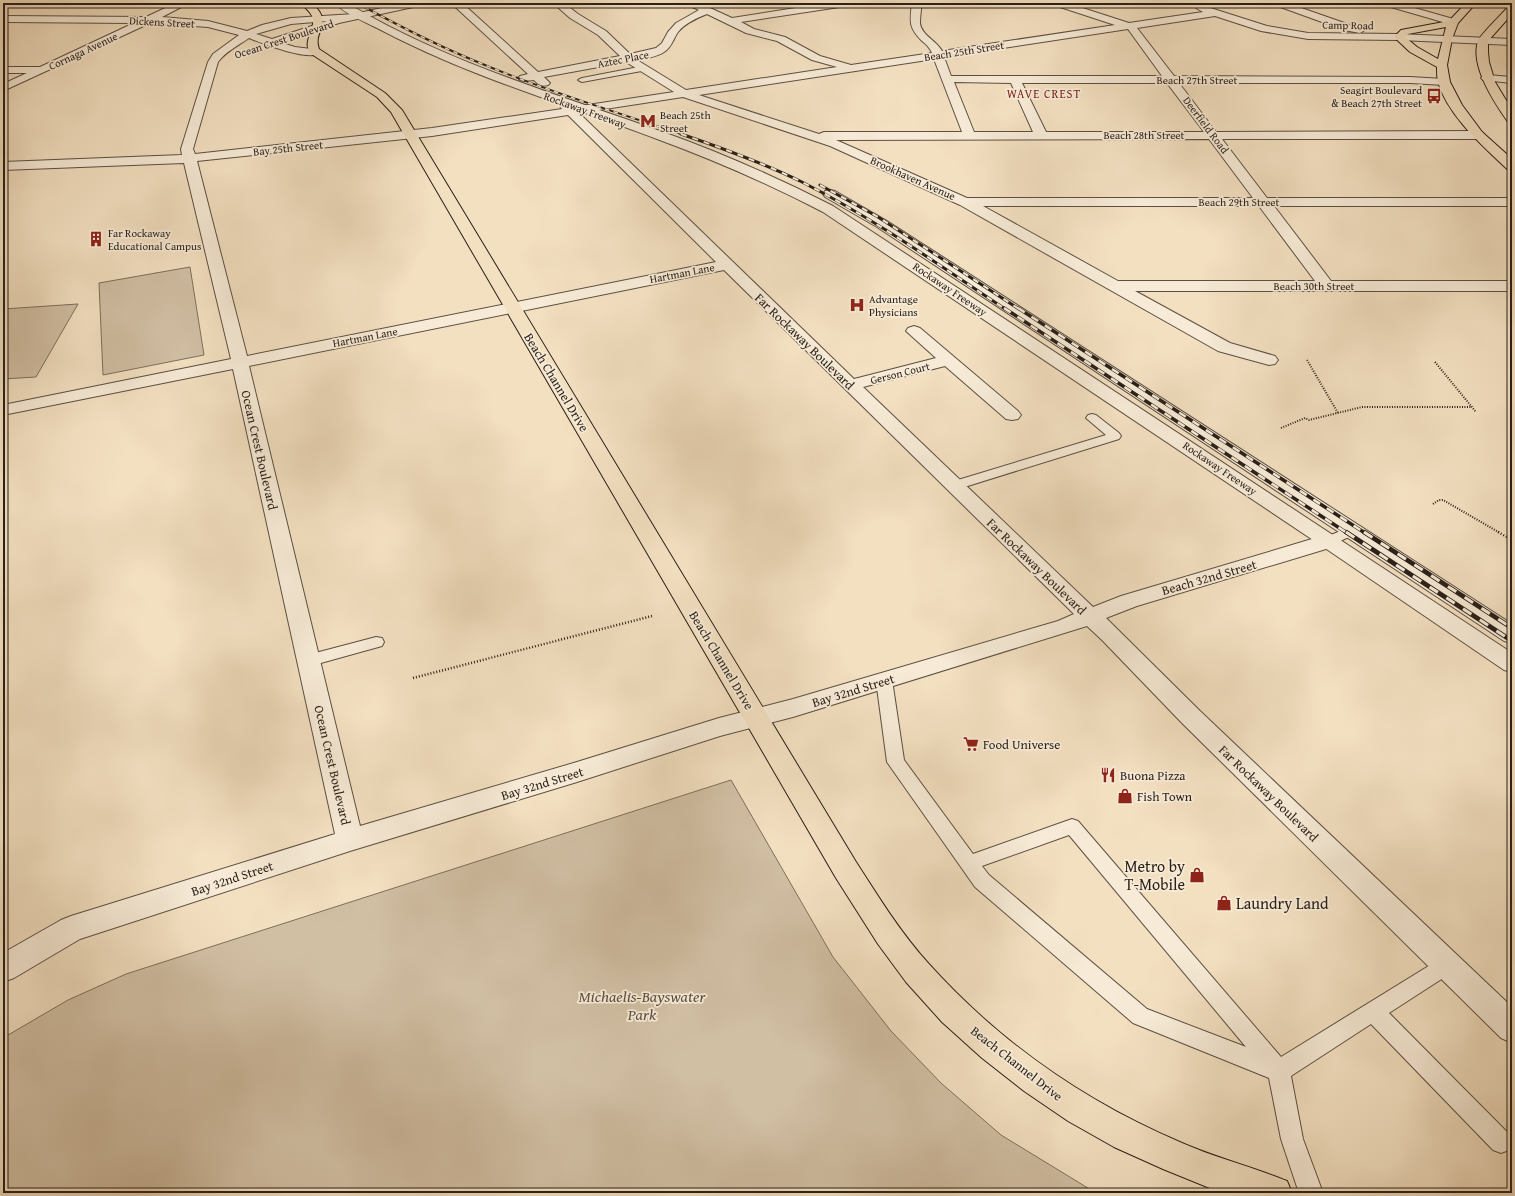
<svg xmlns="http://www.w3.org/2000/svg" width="1515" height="1196" viewBox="0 0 1515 1196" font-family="'Gentium Book Plus',serif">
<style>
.green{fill:#d1bfa4;stroke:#7d6f5e}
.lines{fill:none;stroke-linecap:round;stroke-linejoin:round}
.service-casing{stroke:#5c4f42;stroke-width:2}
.minor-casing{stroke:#5c4f42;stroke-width:2}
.tertiary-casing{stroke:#5c4f42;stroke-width:2}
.primary-casing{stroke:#291f17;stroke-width:2}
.path-far1{stroke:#291f17;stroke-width:2;stroke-dasharray:1 1.5;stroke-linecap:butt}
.path{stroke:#291f17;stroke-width:2.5;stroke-dasharray:1 2;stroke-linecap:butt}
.service{fill:#f7ebd7;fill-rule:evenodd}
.minor{fill:#f7ebd7;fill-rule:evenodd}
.tertiary{fill:#f7ebd7;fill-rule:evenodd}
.primary{fill:#f3e0c1;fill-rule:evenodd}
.rail-far3-casing{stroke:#291f17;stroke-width:2}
.rail-far2-casing{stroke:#291f17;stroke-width:3}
.rail-far1-casing{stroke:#291f17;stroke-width:3.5}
.rail-casing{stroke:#291f17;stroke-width:4.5}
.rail-far3{stroke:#f7ebd7;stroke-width:1.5;stroke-dasharray:4.5;stroke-linecap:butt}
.rail-far2{stroke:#f7ebd7;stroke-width:2;stroke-dasharray:6;stroke-linecap:butt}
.rail-far1{stroke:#f7ebd7;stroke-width:2.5;stroke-dasharray:8;stroke-linecap:butt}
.rail{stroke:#f7ebd7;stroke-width:3;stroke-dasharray:10;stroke-linecap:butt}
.labels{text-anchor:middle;stroke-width:3.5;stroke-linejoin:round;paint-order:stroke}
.far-street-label{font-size:11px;fill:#291f17;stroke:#f7ebd7}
.far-poi-label{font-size:11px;fill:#291f17;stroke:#f7ebd7;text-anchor:start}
.far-neighbourhood-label{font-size:12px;letter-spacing:1px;fill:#7a1f14;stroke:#f7ebd7}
.street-label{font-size:13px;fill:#291f17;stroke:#f7ebd7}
.poi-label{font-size:13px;fill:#291f17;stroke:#f7ebd7;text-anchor:start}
.near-poi-label{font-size:16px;fill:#291f17;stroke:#f7ebd7;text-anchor:end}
.near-park-label{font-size:16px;font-style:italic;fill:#5b4f41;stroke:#f7ebd7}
</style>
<rect width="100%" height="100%" fill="#f3e0c1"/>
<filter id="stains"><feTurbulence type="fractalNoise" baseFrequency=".005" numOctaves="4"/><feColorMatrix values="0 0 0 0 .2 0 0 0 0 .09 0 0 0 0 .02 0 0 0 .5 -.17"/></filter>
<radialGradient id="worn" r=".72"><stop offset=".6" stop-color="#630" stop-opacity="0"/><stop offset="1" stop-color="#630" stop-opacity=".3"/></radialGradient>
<!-- green -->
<g class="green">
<polygon points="190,267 204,355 103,375 99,283"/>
<polygon points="78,304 36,377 3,379 3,309"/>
<polygon points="731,780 833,957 891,1031 941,1083 1001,1135 1096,1193 3,1193 3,1038 68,1000 126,974"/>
</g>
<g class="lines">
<defs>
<g id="service">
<polygon points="644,66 648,68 647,70 582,82 578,80 582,78"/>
<polygon points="1092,414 1096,415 1119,433 1121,436 1119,439 958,489 948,489 946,486 948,483 1106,435 1086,418 1088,415"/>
<polygon points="1352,526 1357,527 1359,530 1357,533 1334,544 1329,545 1324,544 1322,541 1324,538"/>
<polygon points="376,637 382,638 384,642 382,646 310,666 304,664 302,660 304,656"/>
<path d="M884,674l6,2 2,4 12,80 69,94 99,-35 6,2 203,236 159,-98 7,-3 7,3 3,6 -3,6 -65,42 120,121 3,7 -3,9 -8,3 -8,-3 -122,-126 -80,52 12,63 20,54h-24l-18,-54 -12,-61 -136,-55 -158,-136 -88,-125 -11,-82 2,-4zM1069,835l177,212 -99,-38 -158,-134 -7,-9z"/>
</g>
<g id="minor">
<path d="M176,3h13l-27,14 46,4 39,10 15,-6 29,-7 63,-4 51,-11h18l-5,3 -79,17 -57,20 13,4 25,3 1,2c-9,11 -60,-9 -72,-14 -10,7 -24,14 -31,24l-25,87 2,5 237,-26 130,-19 -4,-6 2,-2c7,-2 9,1 14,6l100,-15 -48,-30 -82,15 6,6 -2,2c-7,2 -10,-1 -14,-5l-10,1 -4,-1 -2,-2 2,-2 8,-2 -77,-71h11l76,69 82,-16 -22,-21 -28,-17 -17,-15h11l14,11 28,17 24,23 26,-6 6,-5 6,-11 8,-9 23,-13 -9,-4 -1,-3h10l33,15 95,-15h24l-5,3 -105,16 13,7 31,8 35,19 31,9 81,-12c-2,-5 -6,-9 -10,-12 -14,-14 -12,-20 -10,-38h10c-1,6 -2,14 -2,20 1,12 17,18 22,28l173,-26 -61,-20 -2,-2h15l62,20 74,-11 -7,-4 5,-3 66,21 41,7 91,1 113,5v6l-113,-5 -91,-1 -47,-8 -46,-15 -78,12 37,48 236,1 34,2 4,1 2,2 -2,2 -4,1 -34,-2h-231l37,49 262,-1 4,1 2,3 -2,3 -4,1h-256l45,59h245v8h-238l57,75h181v10h-377l95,52 45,13 3,4 -3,4 -6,1 -51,-14 -258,-146 -130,-59 -147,-49 -104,16 275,266 82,-21 -30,-27 2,-3 6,-2 6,2 98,83 3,4 -3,4 -6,1 -6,-1 -61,-53 -82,21 230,220 28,-11 201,-60 7,-2 7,2 3,5 -3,5 -199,60 -31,12 94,93 312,296v36l-11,-5 -319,-315 -80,-83 -15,-14 -294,91 -73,19 -143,46 -227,69 -270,88 -66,39 -11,4v-29l58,-33 10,-4 264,-82 -102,-465 -230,46v-10l228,-46 -47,-196 -181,7v-8l179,-7 -1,-6 27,-87 5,-8 26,-19 -31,-8 -58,-4 -147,68v-7l24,-11h-24v-6h37l94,-44 -131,-1v-6l143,1zM707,14l39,19 31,8 35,19 25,7 -151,23 -49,-30c9,-2 20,-3 27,-8 8,-5 9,-13 14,-20 7,-9 19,-14 29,-18zM327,21l-55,18 -16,-5 35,-10zM1128,29l34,47h-211l-7,-19zM934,59l28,73h-138l-5,2 -120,-39zM954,82l57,1 22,49h-59zM1022,83h145l37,49h-158zM568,115l148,147 -469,94 -50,-195 235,-25zM1209,139l44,59h-286l-131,-58zM983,206h276l56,75h-197zM724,270l350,344 -16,7 -265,78 -74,19 -142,44 -217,64 -111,-460z"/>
<polygon points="1273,3 1287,3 1350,25 1364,28 1365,30 1360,33 1344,30 1275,5"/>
<polygon points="1382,3 1397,3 1457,20 1458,22 1453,25 1384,5"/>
<polygon points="1487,75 1512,77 1512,83 1483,80 1481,78 1483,76"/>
</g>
<g id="tertiary">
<path d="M335,3h12c98,59 209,91 316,129 59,21 115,46 170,74l679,447v19l-8,-2 -182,-124 -499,-334c-54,-28 -109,-52 -166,-73 -93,-35 -189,-63 -278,-110 -12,-6 -36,-16 -44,-26z"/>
<polygon points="830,190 835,191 887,221 1512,624 1512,643 1504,641 877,227 825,197 823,194 825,191"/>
</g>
<g id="primary">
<path d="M301,3h11c23,22 0,27 7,46l66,44 17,17 454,752c22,34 44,70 72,101 70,78 157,139 254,180 34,15 71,24 105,38l5,12h-70l-59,-24 -49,-22 -46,-26 -44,-30 -42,-33 -40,-36 -36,-40 -28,-38 -42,-66 -445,-766 -14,-15 -67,-44c-8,-13 7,-24 2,-37 -3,-6 -8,-9 -11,-13z"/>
<path d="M1466,3h10l-18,20 -6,16 -5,26 3,17 12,23 20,27 30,27v11l-5,-1c-24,-23 -59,-53 -69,-87 -1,-5 -1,-10 -1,-15l-27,-15 -16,-15 7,-7 48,-9zM1446,27l-8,32 -21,-12 -12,-10 3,-3z"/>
<path d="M1512,5v9l-24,27v11l1,10 6,20 17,28v13l-4,-1c-14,-20 -38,-56 -30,-81 2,-6 25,-28 31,-35z"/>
</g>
</defs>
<!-- service casing -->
<use href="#service" class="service-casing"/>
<!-- minor casing -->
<use href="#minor" class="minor-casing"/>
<!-- tertiary casing -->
<use href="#tertiary" class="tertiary-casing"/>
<!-- primary casing -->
<use href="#primary" class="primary-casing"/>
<!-- path-far1 -->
<g class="path-far1">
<polyline points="1307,360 1338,413"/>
<polyline points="1435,362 1476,412"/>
<polyline points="1281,428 1305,418 1309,420 1362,407 1472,407"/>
<polyline points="1433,504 1439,500 1443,500 1500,533"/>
</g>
<!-- path -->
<g class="path">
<polyline points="1498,532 1512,540"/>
<polyline points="413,678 652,616"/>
</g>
<!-- service -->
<use href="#service" class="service"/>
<!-- minor -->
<use href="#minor" class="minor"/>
<!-- tertiary -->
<use href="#tertiary" class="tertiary"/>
<!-- primary -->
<use href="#primary" class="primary"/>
<defs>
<path id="rail-far3" d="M357,3c40,22 81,43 123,60 67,28 136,49 204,72"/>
<g id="rail-far2">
<path d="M681,134c41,14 82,29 121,48 71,36 137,83 203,127"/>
<polyline points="820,185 878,217 1019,309"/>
</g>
<g id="rail-far1">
<polyline points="1004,308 1347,533"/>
<polyline points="1018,308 1365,533"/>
</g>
<g id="rail">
<polyline points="1346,532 1512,641"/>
<polyline points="1364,532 1512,628"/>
</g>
</defs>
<!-- rail-far3 casing -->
<use href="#rail-far3" class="rail-far3-casing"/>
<!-- rail-far2 casing -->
<use href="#rail-far2" class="rail-far2-casing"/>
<!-- rail-far1 casing -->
<use href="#rail-far1" class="rail-far1-casing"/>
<!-- rail casing -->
<use href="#rail" class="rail-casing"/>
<!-- rail-far3 -->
<use href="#rail-far3" class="rail-far3"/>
<!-- rail-far2 -->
<use href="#rail-far2" class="rail-far2"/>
<!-- rail-far1 -->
<use href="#rail-far1" class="rail-far1"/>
<!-- rail -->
<use href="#rail" class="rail"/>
</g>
<!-- icons -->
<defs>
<symbol id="bus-bare" viewBox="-9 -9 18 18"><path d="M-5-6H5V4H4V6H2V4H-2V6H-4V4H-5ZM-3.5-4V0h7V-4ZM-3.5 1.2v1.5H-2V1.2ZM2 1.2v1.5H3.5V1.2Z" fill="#8f2418" stroke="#f7ebd7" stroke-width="2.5" paint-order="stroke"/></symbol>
<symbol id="metro-bare" viewBox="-9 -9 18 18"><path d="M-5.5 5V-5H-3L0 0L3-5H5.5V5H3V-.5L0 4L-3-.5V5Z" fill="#8f2418" stroke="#f7ebd7" stroke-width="2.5" paint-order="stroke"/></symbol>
<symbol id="building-bare" viewBox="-9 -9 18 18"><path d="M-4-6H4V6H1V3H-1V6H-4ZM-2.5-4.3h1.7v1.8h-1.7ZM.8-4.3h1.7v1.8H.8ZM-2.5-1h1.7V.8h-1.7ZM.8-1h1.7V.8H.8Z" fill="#8f2418" stroke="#f7ebd7" stroke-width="2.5" paint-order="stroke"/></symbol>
<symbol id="hospital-bare" viewBox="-9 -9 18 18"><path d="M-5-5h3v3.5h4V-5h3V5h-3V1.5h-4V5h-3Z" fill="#8f2418" stroke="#f7ebd7" stroke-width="2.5" paint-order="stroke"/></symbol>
<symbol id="supermarket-bare" viewBox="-9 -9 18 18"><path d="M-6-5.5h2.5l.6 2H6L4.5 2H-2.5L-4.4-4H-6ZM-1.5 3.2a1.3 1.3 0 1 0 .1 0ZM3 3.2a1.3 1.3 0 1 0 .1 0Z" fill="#8f2418" stroke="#f7ebd7" stroke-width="2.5" paint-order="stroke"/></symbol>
<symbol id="restaurant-bare" viewBox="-9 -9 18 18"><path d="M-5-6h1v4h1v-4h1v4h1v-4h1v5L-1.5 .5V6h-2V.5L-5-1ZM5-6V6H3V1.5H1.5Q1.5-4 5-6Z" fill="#8f2418" stroke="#f7ebd7" stroke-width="2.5" paint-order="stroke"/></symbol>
<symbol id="shop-bare" viewBox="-9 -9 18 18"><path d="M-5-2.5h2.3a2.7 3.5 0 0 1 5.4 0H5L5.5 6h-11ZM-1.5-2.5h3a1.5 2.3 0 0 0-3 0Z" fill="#8f2418" stroke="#f7ebd7" stroke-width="2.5" paint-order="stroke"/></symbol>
</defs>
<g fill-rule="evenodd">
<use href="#bus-bare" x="1423" y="85" width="22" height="22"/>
<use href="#metro-bare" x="637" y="110" width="22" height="22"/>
<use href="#building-bare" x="85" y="228" width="22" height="22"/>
<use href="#hospital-bare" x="846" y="294" width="22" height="22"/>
<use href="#supermarket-bare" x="960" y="733" width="22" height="22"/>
<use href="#restaurant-bare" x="1097" y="764" width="22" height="22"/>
<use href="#shop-bare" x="1114" y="785" width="22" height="22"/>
<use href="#shop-bare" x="1186" y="864" width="22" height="22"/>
<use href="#shop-bare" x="1213" y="892" width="22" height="22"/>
</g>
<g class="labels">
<!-- far-street labels -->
<g class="far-street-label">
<text transform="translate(162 22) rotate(3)" y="4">Dickens Street</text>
<text transform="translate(1348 25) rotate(1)" y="4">Camp Road</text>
<text transform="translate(284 39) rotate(-18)" y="4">Ocean Crest Boulevard</text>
<text transform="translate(83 51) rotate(-25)" y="4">Cornaga Avenue</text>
<text transform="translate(964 51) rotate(-9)" y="4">Beach 25th Street</text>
<text transform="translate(623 59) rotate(-11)" y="4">Aztec Place</text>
<text x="1197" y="84">Beach 27th Street</text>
<text transform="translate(585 110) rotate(20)" y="4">Rockaway Freeway</text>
<text transform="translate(1206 125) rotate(53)" y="4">Deerfield Road</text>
<text x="1144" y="139">Beach 28th Street</text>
<text transform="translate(288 148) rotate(-6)" y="4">Bay 25th Street</text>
<text transform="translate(913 178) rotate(24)" y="4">Brookhaven Avenue</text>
<text x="1239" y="206">Beach 29th Street</text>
<text transform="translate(682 273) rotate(-11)" y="4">Hartman Lane</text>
<text x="1314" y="290">Beach 30th Street</text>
<text transform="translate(950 289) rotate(34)" y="4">Rockaway Freeway</text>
<text transform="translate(365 337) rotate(-11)" y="4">Hartman Lane</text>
<text transform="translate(900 373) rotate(-14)" y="4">Gerson Court</text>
<text transform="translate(1220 468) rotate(34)" y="4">Rockaway Freeway</text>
</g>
<!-- far-poi labels -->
<g class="far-poi-label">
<text x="1422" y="94" text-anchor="end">Seagirt Boulevard<tspan x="1422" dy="13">&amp; Beach 27th Street</tspan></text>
<text x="660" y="119">Beach 25th<tspan x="660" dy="13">Street</tspan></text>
<text x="108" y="237">Far Rockaway<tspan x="108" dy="13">Educational Campus</tspan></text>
<text x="869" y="303">Advantage<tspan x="869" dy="13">Physicians</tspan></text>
</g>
<!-- far-neighbourhood labels -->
<g class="far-neighbourhood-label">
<text x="1044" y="98">WAVE CREST</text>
</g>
<!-- street labels -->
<g class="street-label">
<text transform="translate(805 341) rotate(44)" y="5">Far Rockaway Boulevard</text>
<text transform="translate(557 382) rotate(59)" y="5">Beach Channel Drive</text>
<text transform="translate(260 450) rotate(77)" y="5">Ocean Crest Boulevard</text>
<text transform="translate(1037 566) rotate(44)" y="5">Far Rockaway Boulevard</text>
<text transform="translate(1209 577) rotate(-16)" y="5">Beach 32nd Street</text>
<text transform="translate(722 660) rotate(59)" y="5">Beach Channel Drive</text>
<text transform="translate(853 690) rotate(-17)" y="5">Bay 32nd Street</text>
<text transform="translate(333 765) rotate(77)" y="5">Ocean Crest Boulevard</text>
<text transform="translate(542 783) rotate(-17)" y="5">Bay 32nd Street</text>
<text transform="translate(1269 793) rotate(44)" y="5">Far Rockaway Boulevard</text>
<text transform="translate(232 878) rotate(-18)" y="5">Bay 32nd Street</text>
<text transform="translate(1017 1063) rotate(38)" y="5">Beach Channel Drive</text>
</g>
<!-- poi labels -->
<g class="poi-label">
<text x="983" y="749">Food Universe</text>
<text x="1120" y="780">Buona Pizza</text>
<text x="1137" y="801">Fish Town</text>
</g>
<!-- near-poi labels -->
<g class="near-poi-label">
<text x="1185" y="872">Metro by<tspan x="1185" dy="18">T-Mobile</tspan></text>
<text x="1236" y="909" text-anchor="start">Laundry Land</text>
</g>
<!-- near-park labels -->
<g class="near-park-label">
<text x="642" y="1002">Michaelis-Bayswater<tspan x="642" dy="18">Park</tspan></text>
</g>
</g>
<!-- margin -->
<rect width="1515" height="1196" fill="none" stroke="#f3e0c1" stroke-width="16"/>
<rect x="4" y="4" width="1507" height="1188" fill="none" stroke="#291f17" stroke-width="2"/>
<rect x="8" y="8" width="1499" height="1180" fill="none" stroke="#291f17"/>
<rect width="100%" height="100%" filter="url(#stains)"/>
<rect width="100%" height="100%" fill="url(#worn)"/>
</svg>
